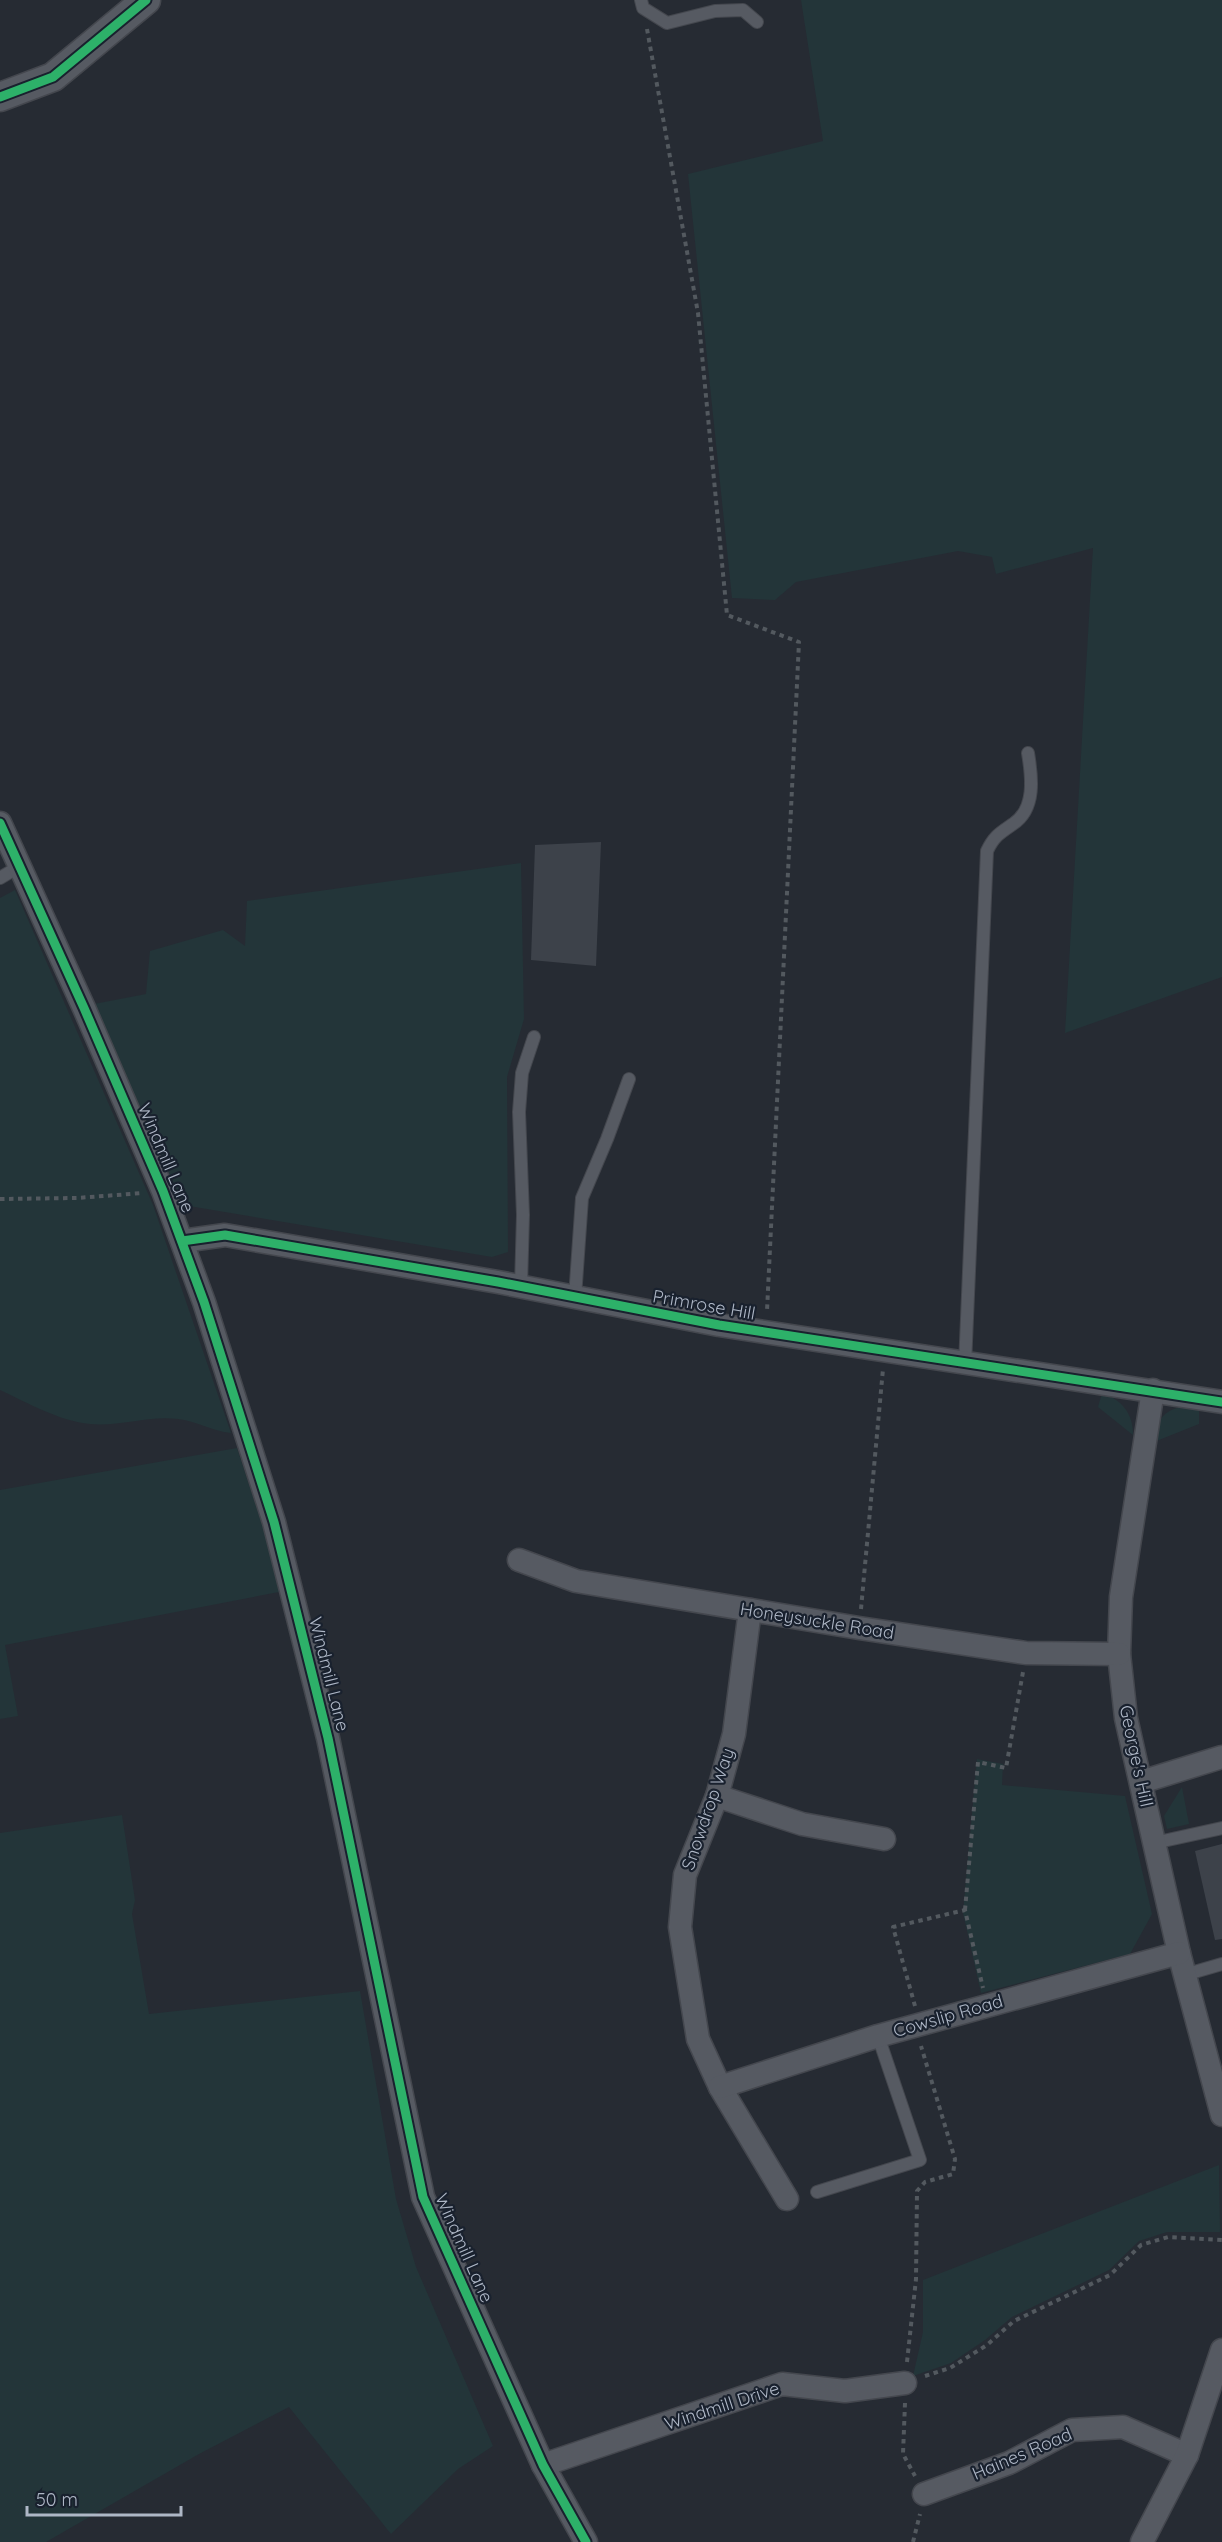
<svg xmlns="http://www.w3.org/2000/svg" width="1222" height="2542" viewBox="0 0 1222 2542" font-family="Quicksand,sans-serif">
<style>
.green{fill:#233539}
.building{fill:#3d424a}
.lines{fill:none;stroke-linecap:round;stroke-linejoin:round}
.service-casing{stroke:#44474e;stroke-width:14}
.minor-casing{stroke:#44474e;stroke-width:25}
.tertiary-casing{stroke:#44474e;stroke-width:31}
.path{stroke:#53595f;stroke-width:4;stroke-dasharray:4.5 4.5;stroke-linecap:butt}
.service{stroke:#565a62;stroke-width:12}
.minor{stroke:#565a62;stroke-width:22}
.tertiary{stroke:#565a62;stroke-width:28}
.cycleway-casing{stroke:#19212e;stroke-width:13}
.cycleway{stroke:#2db169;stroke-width:9}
.labels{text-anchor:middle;stroke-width:4.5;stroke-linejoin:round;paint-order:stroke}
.street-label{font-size:18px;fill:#aeb7c6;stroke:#19212e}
</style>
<rect width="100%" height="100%" fill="#262b33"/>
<!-- green -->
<g class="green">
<polygon points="801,0 1222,0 1222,977 1065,1033 1093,548 996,574 992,557 958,551 796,582 775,600 732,598 688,174 823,141"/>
<polygon points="521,863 524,1019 507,1077 508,1252 492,1257 189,1206 179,1196 94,1004 146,994 150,951 223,930 245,946 247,901"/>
<path d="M15,890l138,315 78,228c-19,-2 -35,-12 -53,-14 -29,-4 -59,8 -88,5 -31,-3 -62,-21 -90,-34v-492z"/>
<path d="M1102,1393c20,7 31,20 31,42l-35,-28z"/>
<path d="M1181,1407l18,3v14l-45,18c4,-20 6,-30 27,-35z"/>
<polygon points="237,1448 284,1591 5,1645 18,1716 0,1719 0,1490"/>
<polygon points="977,1759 1003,1764 1002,1785 1125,1796 1152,1914 1130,1954 981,1993 963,1913"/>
<polygon points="1182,1787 1189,1824 1167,1829 1164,1816"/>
<polygon points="122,1815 135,1900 132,1914 149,2014 360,1991 396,2199 416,2267 493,2446 458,2469 391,2534 289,2407 199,2454 46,2542 0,2542 0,1833"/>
<polygon points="1219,2165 1220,2232 1167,2232 1139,2241 1109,2270 1012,2317 985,2340 951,2363 913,2376 923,2332 923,2280"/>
</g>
<!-- building -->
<g class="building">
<polygon points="601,842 596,966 531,960 535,845"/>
<polygon points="1222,1844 1222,1939 1215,1940 1195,1851"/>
</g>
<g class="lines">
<defs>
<g id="service">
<polyline points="641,0 643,8 667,23 715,11 743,10 757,22"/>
<polyline points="0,878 20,866"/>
<polyline points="521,1286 523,1215 519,1112 522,1073 534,1037"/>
<polyline points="575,1297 582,1198 607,1139 629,1079"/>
<path d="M965,1365l22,-514c7,-15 13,-18 26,-27 23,-15 19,-47 15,-71"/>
<polyline points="1154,1843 1222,1828"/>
<polyline points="1184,1975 1222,1964"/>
<polyline points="817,2192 920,2160 878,2036"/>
</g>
<g id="minor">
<polyline points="0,823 84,1008 163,1191 204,1302 274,1522 328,1738 423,2197 543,2465 586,2542"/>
<polyline points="182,1241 225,1235 498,1282 719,1325 1222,1402"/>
<polyline points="1153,1390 1121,1597 1119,1654 1126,1718 1179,1953 1222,2115"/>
<polyline points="519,1560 576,1581 859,1628 1026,1653 1119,1654"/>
<polyline points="750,1610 734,1734 717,1796 685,1875 680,1927 698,2039 720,2087 787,2199"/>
<polyline points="1141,1782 1222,1757"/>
<polyline points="717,1796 802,1824 884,1839"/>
<polyline points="720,2087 878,2036 1179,1953"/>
<polyline points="543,2465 782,2384 845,2391 905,2383"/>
<polyline points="924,2494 1009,2463 1072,2430 1123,2427 1187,2455"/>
<polyline points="1142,2542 1187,2455 1222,2350"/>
</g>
<polyline id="tertiary" points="0,97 53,77 146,0"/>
</defs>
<!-- service casing -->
<use href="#service" class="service-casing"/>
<!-- minor casing -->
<use href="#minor" class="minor-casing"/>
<!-- tertiary casing -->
<use href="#tertiary" class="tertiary-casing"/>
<!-- path -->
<g class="path">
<polyline points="647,29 698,313 727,615 799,642 767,1311"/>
<polyline points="0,1199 77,1198 143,1193"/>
<polyline points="861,1609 883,1369"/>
<polyline points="965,1910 978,1762 1006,1768 1023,1672"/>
<polyline points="915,2006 893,1927 965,1910 983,1988"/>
<polyline points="907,2362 916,2279 917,2191 925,2182 953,2174 955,2159 921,2046"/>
<polyline points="925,2376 950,2368 987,2345 1014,2321 1110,2275 1141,2245 1168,2237 1222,2240"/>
<polyline points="905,2403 903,2454 915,2476"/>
<polyline points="913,2542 920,2514"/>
</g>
<!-- service -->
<use href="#service" class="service"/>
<!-- minor -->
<use href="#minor" class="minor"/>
<!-- tertiary -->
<use href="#tertiary" class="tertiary"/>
<defs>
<g id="cycleway">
<polyline points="0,97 53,77 146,0"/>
<polyline points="0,823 84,1008 163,1191 204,1302 274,1522 328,1738 423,2197 543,2465 586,2542"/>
<polyline points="182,1241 225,1235 498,1282 719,1325 1222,1402"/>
</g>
</defs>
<!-- cycleway casing -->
<use href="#cycleway" class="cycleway-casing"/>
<!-- cycleway -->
<use href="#cycleway" class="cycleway"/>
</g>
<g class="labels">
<!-- street labels -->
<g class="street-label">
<text transform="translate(166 1158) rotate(67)" y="6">Windmill Lane</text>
<text transform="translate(704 1305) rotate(10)" y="6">Primrose Hill</text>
<text transform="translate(817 1621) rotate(9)" y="6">Honeysuckle Road</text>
<text transform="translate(329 1674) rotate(76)" y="6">Windmill Lane</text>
<text transform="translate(1136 1756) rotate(78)" y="6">George's Hill</text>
<text transform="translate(708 1809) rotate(-71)" y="6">Snowdrop Way</text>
<text transform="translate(948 2016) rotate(-16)" y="6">Cowslip Road</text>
<text transform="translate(464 2248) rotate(66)" y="6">Windmill Lane</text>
<text transform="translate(722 2406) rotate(-18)" y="6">Windmill Drive</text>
<text transform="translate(1022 2454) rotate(-23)" y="6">Haines Road</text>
</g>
</g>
<!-- scale -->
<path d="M27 2506v9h154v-9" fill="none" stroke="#aeb7c6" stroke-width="3"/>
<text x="36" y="2506" font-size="18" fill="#aeb7c6" stroke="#19212e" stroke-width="4.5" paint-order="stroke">50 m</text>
</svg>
